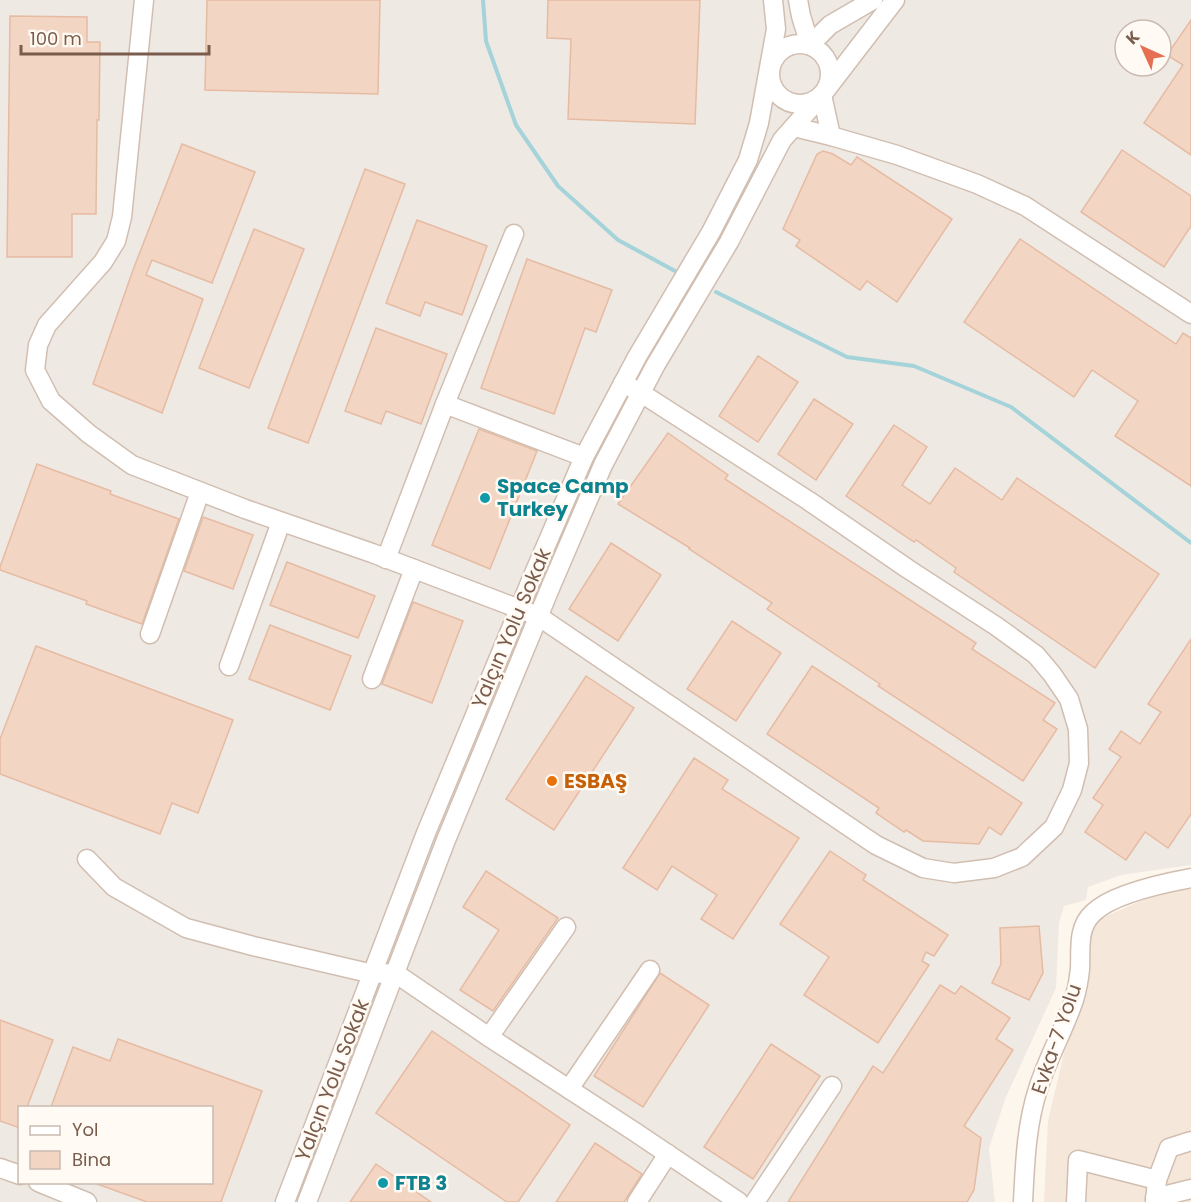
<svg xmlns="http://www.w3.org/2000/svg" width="1191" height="1202" viewBox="0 0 1191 1202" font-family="Poppins,sans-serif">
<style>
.residential{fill:#f5e8da}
.industrial{fill:#efe9e4;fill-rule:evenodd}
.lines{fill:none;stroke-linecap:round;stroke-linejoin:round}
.stream{stroke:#a5d3da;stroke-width:4}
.building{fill:#f3d5c3;stroke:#e6bba3;stroke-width:1.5}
.minor-casing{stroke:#d1beb0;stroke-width:21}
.minor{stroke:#fff;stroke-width:18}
.culture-dot{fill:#0f9aa8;stroke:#fffaf3;stroke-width:2}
.food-dot{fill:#e8710a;stroke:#fffaf3;stroke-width:2}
.labels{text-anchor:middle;stroke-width:5;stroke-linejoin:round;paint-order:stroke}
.culture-label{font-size:20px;font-weight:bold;fill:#0d838f;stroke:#fffaf3;text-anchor:start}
.street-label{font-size:20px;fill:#7a5c4d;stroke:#fffaf3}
.food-label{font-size:20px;font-weight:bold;fill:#c56008;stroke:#fffaf3;text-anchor:start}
</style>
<rect width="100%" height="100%" fill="#fdf6ec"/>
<!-- residential -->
<polygon class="residential" points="1191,879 1191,1202 1044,1202 1048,1121 1095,921"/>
<!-- industrial -->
<path class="industrial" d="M0,0h1191v865l-70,10 -33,12 -2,13 -22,6 -5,17 -3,65 -50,109 -17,51 6,54h-995zM1125,30h36v36h-36zM20,1108h192v74h-192z"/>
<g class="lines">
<!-- stream -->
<g class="stream">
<polyline points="483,0 486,41 516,125 558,186 618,240 675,271"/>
<polyline points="716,292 847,357 914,366 1011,407 1191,543"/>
</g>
</g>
<!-- building -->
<g class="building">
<polygon points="207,0 380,0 378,94 205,90"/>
<polygon points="548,0 700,0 695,124 568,119 571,39 547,38"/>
<polygon points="10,16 87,17 87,42 100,42 99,120 97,120 96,214 72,214 72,257 7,257"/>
<polygon points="1191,20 1191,155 1144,123 1183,65 1167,55"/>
<polygon points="182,144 255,172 212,283 152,260 146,275 203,299 162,413 93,384 133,270"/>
<polygon points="1122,150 1191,196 1191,226 1164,267 1081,212"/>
<polygon points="823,151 833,154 851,165 857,157 952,219 897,302 867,281 860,290 796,246 800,240 783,229 817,154"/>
<polygon points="365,169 405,184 308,443 268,428"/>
<polygon points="417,220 487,246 462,315 425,302 420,316 386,303"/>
<polygon points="254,229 304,249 249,388 199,368"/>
<polygon points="1020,239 1176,344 1183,333 1191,338 1191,486 1115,436 1138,401 1092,370 1074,397 964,322"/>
<polygon points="527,259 612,290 596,332 585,328 554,414 481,388"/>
<polygon points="376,328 447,354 421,424 386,411 381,424 345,411"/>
<polygon points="758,356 798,382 758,442 719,416"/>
<polygon points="814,399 853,424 816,480 778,454"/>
<polygon points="894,425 927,447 902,485 930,504 955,468 1002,500 1017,478 1159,574 1095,668 954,572 956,568 916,540 914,542 846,496"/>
<polygon points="479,429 537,451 490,569 432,545"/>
<polygon points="668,433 728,475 725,479 976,643 972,649 1055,703 1043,720 1057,729 1023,781 878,686 880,684 767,609 772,603 689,549 690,548 618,504"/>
<polygon points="37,464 111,491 110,494 179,519 142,624 86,604 87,601 0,570 0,567"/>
<polygon points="203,517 253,535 233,589 184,571"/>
<polygon points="611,543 661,575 618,641 569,609"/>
<polygon points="287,562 375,596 358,638 270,605"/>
<polygon points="413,602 463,621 432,703 382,684"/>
<polygon points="732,621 781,653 736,721 687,689"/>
<polygon points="270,625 351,656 330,710 249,679"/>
<polygon points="1191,639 1191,814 1168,848 1145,832 1126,860 1085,832 1103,805 1093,798 1121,757 1109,749 1121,731 1140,744 1161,712 1148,704"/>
<polygon points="36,646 233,720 198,813 172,803 160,834 0,774 0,739"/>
<polygon points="812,666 1022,803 1001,835 989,827 979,844 923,841 906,830 904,832 876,813 879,808 767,734"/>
<polygon points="586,676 634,708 554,830 506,799"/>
<polygon points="694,758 728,780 722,789 799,838 733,939 701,919 717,895 672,866 657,890 623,868"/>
<polygon points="830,851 866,875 863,880 948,935 934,956 926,952 922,961 929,965 878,1043 804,995 829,957 780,924"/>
<polygon points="486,871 558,918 493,1011 460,990 499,930 463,907"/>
<polygon points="1039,926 1043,973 1029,1000 992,983 1001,964 1000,928"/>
<polygon points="660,973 709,1005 643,1107 594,1076"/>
<polygon points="940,985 955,994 961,986 1010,1018 996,1039 1013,1050 964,1126 981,1138 974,1190 967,1202 788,1202 873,1066 883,1073"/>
<polygon points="0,1020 53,1040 27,1107 20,1107 20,1128 0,1121"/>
<polygon points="432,1031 570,1125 518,1202 507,1202 376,1113"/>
<polygon points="118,1039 262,1091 221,1202 147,1202 97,1184 97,1182 212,1182 212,1107 51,1107 73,1047 110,1061"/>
<polygon points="771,1044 820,1076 753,1179 704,1147"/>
<polygon points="595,1143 642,1174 624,1202 556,1202"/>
<polygon points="376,1164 431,1202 350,1202"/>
</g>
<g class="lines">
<defs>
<g id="minor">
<polyline points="144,0 122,217 116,241 103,262 47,325 38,345 35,370 51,401 89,434 132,465 245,509 372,553 538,616 876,845 923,868 954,873 994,868 1022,857 1054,827 1072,790 1079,763 1078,729 1069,699 1052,674 1036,655 996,626 908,569 809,501 641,393 623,383"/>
<polyline points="798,0 801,16 810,45"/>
<circle cx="800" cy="74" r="30"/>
<polyline points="810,45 830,25 873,0"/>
<polyline points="822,95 831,136"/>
<polyline points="794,127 831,136 897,155 977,184 1025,206 1191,314"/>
<polyline points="445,404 584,457"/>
<polyline points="386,559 445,404 514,234"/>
<polyline points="150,634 200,492"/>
<polyline points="229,666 281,522"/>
<polyline points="372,679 414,569"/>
<polyline points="87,859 114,887 186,928 253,946 373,974 395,973 489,1037 635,1132 739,1202"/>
<polyline points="489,1037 566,927"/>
<polyline points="569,1089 650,970"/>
<polyline points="0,1168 20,1175"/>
<polyline points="38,1182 87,1202"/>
<polyline points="1155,1198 1191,1189"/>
<polyline points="285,1202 426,833 532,578 584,457 637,357 711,232 748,160 759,123 776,29 773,0"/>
<polyline points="307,1202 446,840 551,586 603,465 655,366 729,242 782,140 822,95 895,0"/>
<polyline points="637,1202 668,1154"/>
<polyline points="755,1202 832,1086"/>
<path d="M1023,1202c2,-38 3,-76 15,-113 9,-30 26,-59 36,-89 3,-10 5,-21 6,-31 1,-20 -3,-41 13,-56 19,-19 71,-30 98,-35"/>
<polyline points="1076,1202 1078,1160 1157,1180"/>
<polyline points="1155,1202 1157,1180 1169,1148 1191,1141"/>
</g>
</defs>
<!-- minor casing -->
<use href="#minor" class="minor-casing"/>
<!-- minor -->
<use href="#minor" class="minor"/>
</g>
<!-- markers -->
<g class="culture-dot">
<circle cx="485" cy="498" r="6"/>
<circle cx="383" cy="1183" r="6"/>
</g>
<circle class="food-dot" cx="552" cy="781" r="6"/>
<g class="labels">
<!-- culture labels -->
<g class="culture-label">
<text x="497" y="493">Space Camp<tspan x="497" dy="23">Turkey</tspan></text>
<text x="395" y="1190">FTB 3</text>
</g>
<!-- street labels -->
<g class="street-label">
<text transform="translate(511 628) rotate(-67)" y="7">Yalçın Yolu Sokak</text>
<text transform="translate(1056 1039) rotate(-71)" y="7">Evka-7 Yolu</text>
<text transform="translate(332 1080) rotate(-69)" y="7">Yalçın Yolu Sokak</text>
</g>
<!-- food labels -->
<g class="food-label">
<text x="564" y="788">ESBAŞ</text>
</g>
</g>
<!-- legend -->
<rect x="18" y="1106" width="195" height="78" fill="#fffaf3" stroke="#cabbb1" stroke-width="1.5"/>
<rect x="30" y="1126" width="30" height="9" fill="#ffffff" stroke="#cabbb1" stroke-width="1.5"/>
<text x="72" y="1136" font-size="18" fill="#7a5c4d">Yol</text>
<rect x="30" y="1151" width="30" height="18" fill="#f3d5c3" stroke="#cabbb1" stroke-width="1.5"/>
<text x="72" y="1166" font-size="18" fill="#7a5c4d">Bina</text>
<!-- north arrow -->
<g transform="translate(1143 48) rotate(315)"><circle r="28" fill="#fffaf3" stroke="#cabbb1" stroke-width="1.5"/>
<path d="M0-4.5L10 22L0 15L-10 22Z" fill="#e76f51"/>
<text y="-9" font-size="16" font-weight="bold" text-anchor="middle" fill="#7a5c4d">K</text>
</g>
<!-- scale -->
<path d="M21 45v9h188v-9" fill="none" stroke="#7a5c4d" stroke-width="3"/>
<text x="30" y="45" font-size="18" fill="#7a5c4d" stroke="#fffaf3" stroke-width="4.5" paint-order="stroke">100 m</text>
</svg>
